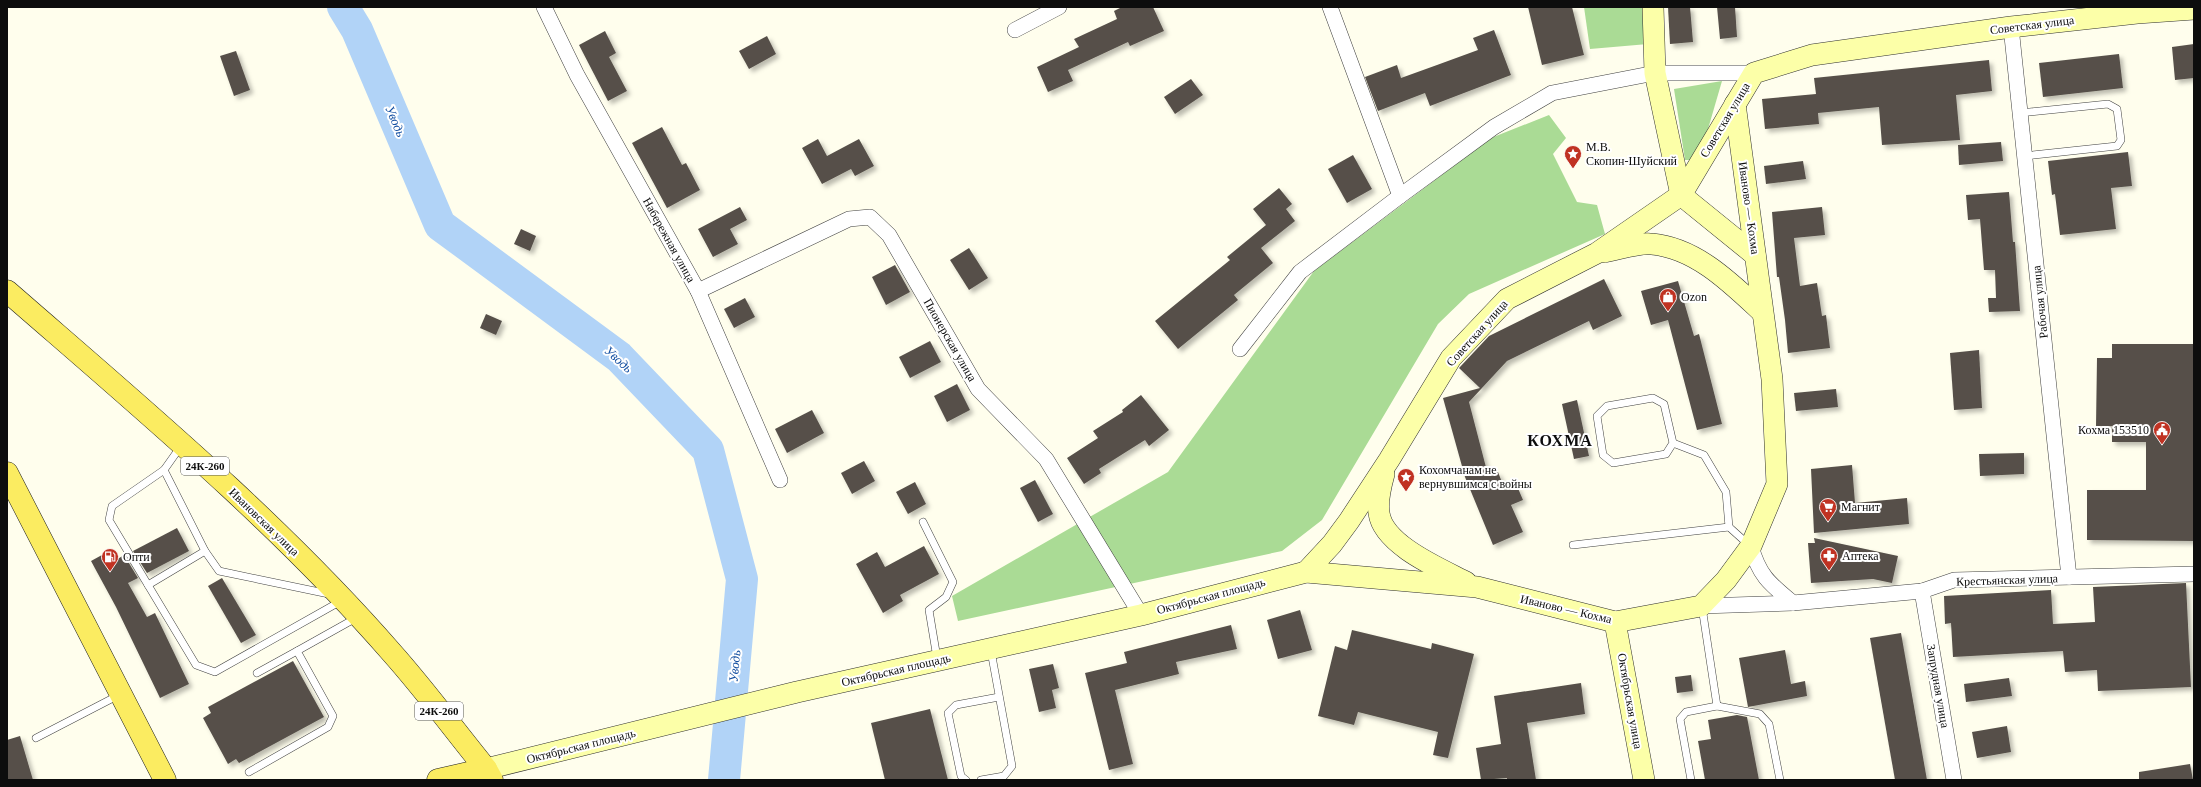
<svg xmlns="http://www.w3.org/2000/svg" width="2201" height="787" viewBox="0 0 2201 787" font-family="'Times New Roman',serif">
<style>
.forest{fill:#aadb95}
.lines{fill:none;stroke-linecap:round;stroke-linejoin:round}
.river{stroke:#b1d3f7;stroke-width:32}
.building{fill:#565049;filter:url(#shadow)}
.lane-casing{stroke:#404040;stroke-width:8}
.street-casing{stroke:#404040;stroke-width:16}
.secondary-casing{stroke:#2f2f2f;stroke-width:22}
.primary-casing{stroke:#1e1e1e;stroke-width:23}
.lane{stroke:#fff;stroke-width:7}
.street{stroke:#fff;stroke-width:15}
.secondary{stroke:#fcffa8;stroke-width:21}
.primary{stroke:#fbec61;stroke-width:22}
.labels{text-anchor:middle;stroke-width:4;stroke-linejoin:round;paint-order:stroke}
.shield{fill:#fff;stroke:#565656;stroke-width:1}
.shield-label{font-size:11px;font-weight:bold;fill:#0d0d0d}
.street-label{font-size:12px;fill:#0d0d0d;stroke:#fff}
.poi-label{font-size:12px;fill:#0d0d0d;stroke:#fff;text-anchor:start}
.water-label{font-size:13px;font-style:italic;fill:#144fa1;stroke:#fff}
.district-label{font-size:16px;font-weight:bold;letter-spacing:1px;fill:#0d0d0d;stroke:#fff}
</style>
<defs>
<filter id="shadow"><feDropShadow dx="3.5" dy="3.5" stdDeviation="2" flood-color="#0004"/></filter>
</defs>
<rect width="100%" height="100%" fill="#fffeed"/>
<!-- forest -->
<g class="forest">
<polygon points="1584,7 1645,7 1648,44 1590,49"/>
<polygon points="1722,81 1708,129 1693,160 1685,160 1674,89"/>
<polygon points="1549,115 1566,138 1553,154 1577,202 1597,205 1605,234 1469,294 1438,324 1322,520 1282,551 958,621 952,596 1168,472 1314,271 1491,138"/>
</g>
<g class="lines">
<!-- river -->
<polyline class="river" points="343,7 357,30 440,225 619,357 708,450 742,579 724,780"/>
</g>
<!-- building -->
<g class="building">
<polygon points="1122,7 1153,7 1164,31 1130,46 1128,42 1068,70 1073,81 1048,92 1037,67 1079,47 1074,39 1117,19 1114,11"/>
<polygon points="1528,7 1572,7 1584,55 1542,65"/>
<polygon points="1668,7 1690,7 1693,42 1670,44"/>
<polygon points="1717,7 1735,7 1737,37 1720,39"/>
<polygon points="1494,30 1511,75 1430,106 1425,93 1378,111 1365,77 1397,65 1401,78 1437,65 1478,50 1473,38"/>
<polygon points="605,31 616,53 609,57 627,91 608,101 579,45"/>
<polygon points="767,36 776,54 749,69 739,51"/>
<polygon points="2194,44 2194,78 2175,80 2172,47"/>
<polygon points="236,51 250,90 234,96 220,56"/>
<polygon points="2119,54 2123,88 2043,97 2039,63"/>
<polygon points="1989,60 1992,91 1956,95 1960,140 1882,145 1879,107 1818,113 1819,124 1765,129 1762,99 1816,94 1814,78"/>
<polygon points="1191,79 1203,95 1175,114 1164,97"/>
<polygon points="662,127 682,165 686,163 700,190 667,208 632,143"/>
<polygon points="818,139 827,156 859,139 874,166 855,176 851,169 822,184 802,148"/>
<polygon points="2001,142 2003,161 1959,165 1958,145"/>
<polygon points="2128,152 2132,186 2111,188 2116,229 2060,235 2055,194 2052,195 2048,161"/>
<polygon points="1353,155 1372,189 1347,203 1328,169"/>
<polygon points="1803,161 1806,179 1766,184 1764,166"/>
<polygon points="1279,188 1292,204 1286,209 1295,221 1261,248 1273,263 1234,295 1238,300 1178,349 1155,321 1230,260 1227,257 1266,225 1253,209"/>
<polygon points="2009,192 2013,242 2015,242 2020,311 1989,312 1988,298 1996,298 1995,270 1984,270 1980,219 1968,220 1966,195"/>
<polygon points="740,207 747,220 730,229 738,244 713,257 698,229"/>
<polygon points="1822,207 1825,235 1794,238 1800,286 1817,283 1822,316 1826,315 1830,348 1788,353 1785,320 1779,277 1777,277 1772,212"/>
<polygon points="521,229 536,236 530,251 514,244"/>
<polygon points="969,248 988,278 969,290 950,260"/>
<polygon points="895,265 910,292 886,305 872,277"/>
<polygon points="1604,279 1622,316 1593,330 1589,321 1507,361 1469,402 1488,475 1498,472 1505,490 1517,486 1523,500 1511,505 1523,532 1493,545 1465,477 1443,398 1480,388 1459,368 1489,336"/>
<polygon points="1678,281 1694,336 1699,334 1722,424 1697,430 1668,320 1651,325 1641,291"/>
<polygon points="745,298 755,317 734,328 724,309"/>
<polygon points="486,314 502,321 496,335 480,328"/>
<polygon points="930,341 941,362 910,378 899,357"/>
<polygon points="2112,344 2194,344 2194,541 2087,540 2087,490 2146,490 2146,442 2112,442 2112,426 2096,426 2097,358 2112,358"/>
<polygon points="1979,350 1982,408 1954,410 1950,353"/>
<polygon points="957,384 970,410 947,422 934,396"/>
<polygon points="1836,389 1838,407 1796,411 1794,393"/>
<polygon points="1141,395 1169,430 1149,446 1145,440 1099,469 1101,473 1084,484 1067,458 1098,438 1093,431 1123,412 1122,410"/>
<polygon points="1577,400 1589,456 1574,459 1562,404"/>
<polygon points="812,410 824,433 787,453 775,429"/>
<polygon points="2024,453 2024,474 1980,476 1979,454"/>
<polygon points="864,461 875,481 852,494 841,473"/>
<polygon points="1852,465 1855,503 1907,498 1909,524 1814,533 1811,469"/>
<polygon points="1035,480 1053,514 1038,522 1020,488"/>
<polygon points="915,482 926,504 908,514 896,492"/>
<polygon points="177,528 189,551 147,573 133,551"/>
<polygon points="1814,538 1898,556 1892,583 1873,579 1811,583 1808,543 1815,543"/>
<polygon points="924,546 939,574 900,595 903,601 883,613 856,564 877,552 885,567"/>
<polygon points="111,550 116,560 124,555 138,578 128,583 147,617 155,613 189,684 160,698 116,607 91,561"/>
<polygon points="222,578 256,635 241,643 208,586"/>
<polygon points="2186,583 2191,687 2098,691 2097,670 2065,672 2063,651 1953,657 1951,623 1945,624 1944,596 2051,590 2053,624 2095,622 2093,587"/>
<polygon points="1300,610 1312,650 1278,659 1267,620"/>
<polygon points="1231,625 1237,649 1176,662 1179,674 1115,690 1133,764 1109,770 1085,673 1127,663 1124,652"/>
<polygon points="1352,630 1431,649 1432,643 1474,654 1448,758 1433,755 1438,732 1358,712 1354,725 1318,716 1335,646 1347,650"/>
<polygon points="1901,633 1927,780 1895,780 1870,638"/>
<polygon points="1785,650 1791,684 1805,681 1807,696 1748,707 1739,658"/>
<polygon points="293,661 324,717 239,763 236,759 228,764 203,718 211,713 208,707"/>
<polygon points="1053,664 1059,688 1052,690 1056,708 1039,712 1029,669"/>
<polygon points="1691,675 1693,691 1677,693 1675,677"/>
<polygon points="2009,678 2012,696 1966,702 1964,684"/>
<polygon points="1581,683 1585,714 1527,723 1536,780 1507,780 1507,778 1481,780 1476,748 1501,744 1494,696"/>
<polygon points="930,709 948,780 885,780 871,723"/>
<polygon points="1737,715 1747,717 1759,780 1705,780 1698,741 1711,739 1708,720"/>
<polygon points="2007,726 2011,752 1977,758 1972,732"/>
<polygon points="20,736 33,780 7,780 7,740"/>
<polygon points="2190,764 2193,780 2139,780 2139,772"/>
</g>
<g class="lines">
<defs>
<g id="lane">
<polyline points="2020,113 2108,104 2117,109 2121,140 2117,146 2024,156"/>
<polyline points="1673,443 1666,454 1613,463 1603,455 1597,416 1607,406 1653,398 1664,404 1673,443 1704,455 1726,492 1729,527"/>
<polyline points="181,446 164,470 205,551 219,571 329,594"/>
<polyline points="164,470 112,506 109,520 196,665 215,672 341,601"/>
<polyline points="923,522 953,582 946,597 929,610 937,658"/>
<polyline points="1573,545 1729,527 1749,545"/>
<polyline points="148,585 205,551"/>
<polyline points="257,673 297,651"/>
<polyline points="1717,706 1760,714 1769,724 1780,780"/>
<polyline points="36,738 119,695"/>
<polyline points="249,772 328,727 333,716 297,651 356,618"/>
<polyline points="966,780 961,776 948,713 956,705 999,697"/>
<polyline points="981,780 1004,776 1012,766 991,651"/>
<polyline points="1691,780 1680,719 1686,712 1717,706 1702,607"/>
</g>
<g id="street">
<polyline points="544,7 577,75 698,291 780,480"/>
<polyline points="1330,7 1400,196"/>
<polyline points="2011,27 2069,577"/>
<polyline points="1015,30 1059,7"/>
<polyline points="698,291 849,219 870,217 889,235 978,389 1046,459 1141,615"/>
<polyline points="1240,349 1300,272 1400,196 1494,127 1552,93 1655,73 1754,73"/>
<path d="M1751,546c8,30 19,38 42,57"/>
<polyline points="1922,591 1954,780"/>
<polyline points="1701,606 1793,603 1922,591 1954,580 2194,574"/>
</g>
<g id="secondary">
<polyline points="1653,7 1655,73 1681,195 1755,255"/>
<path d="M1604,252c13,-2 36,-10 48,-8 44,4 79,39 110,68"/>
<path d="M1384,474c-3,11 -7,27 -5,39 4,32 62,56 87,69"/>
<polyline points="1306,572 1332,544 1349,521 1389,460 1451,358 1507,299 1597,253 1681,195 1754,73 1812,55 2011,27 2137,13 2194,9"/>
<polyline points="1615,622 1644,780"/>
<polyline points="486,769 797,692 1141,615 1306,572 1477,587 1615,622 1701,606 1726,580 1751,546 1777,484 1772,379 1735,104"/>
</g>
<g id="primary">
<path d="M7,291c132,115 270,230 385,362 33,37 63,78 94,116l6,11"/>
<polyline points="7,473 165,780"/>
<polyline points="438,780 486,769"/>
</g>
</defs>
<!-- lane casing -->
<use href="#lane" class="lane-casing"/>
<!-- street casing -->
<use href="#street" class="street-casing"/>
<!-- secondary casing -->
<use href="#secondary" class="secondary-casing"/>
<!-- primary casing -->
<use href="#primary" class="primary-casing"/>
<!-- lane -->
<use href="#lane" class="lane"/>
<!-- street -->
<use href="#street" class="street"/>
<!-- secondary -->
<use href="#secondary" class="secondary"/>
<!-- primary -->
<use href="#primary" class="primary"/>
</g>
<!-- icons -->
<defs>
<symbol id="sight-pin" viewBox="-11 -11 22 30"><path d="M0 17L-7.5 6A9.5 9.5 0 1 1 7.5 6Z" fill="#c03222" stroke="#fff"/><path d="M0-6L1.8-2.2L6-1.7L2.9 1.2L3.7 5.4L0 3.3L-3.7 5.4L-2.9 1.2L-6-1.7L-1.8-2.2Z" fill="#fff"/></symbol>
<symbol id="shop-pin" viewBox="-11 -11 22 30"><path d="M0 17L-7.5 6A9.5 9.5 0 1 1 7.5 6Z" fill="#c03222" stroke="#fff"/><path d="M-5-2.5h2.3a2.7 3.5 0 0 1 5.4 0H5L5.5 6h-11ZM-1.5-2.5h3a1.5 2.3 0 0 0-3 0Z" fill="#fff"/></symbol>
<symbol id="civic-pin" viewBox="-11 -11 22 30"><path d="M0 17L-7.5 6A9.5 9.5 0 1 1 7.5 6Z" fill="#c03222" stroke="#fff"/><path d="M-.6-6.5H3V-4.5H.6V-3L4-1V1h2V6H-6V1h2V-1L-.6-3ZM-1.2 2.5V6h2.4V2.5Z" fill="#fff"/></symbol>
<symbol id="supermarket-pin" viewBox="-11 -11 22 30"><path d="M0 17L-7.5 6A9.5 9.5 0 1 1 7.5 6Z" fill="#c03222" stroke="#fff"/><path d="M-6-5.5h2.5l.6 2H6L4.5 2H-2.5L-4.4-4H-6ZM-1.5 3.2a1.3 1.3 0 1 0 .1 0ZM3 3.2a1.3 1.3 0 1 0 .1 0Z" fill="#fff"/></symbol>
<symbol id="pharmacy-pin" viewBox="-11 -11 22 30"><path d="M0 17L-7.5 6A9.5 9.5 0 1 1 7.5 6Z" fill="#c03222" stroke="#fff"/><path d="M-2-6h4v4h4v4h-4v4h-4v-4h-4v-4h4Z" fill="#fff"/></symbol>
<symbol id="fuel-pin" viewBox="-11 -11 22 30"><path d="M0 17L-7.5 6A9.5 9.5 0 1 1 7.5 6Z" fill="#c03222" stroke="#fff"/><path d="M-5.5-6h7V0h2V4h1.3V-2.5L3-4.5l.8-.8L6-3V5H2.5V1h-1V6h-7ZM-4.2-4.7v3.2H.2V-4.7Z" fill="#fff"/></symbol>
</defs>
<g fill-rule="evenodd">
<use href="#sight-pin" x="1563" y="144" width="20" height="27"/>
<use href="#shop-pin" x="1658" y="287" width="20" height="27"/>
<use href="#civic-pin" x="2152" y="420" width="20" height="27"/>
<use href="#sight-pin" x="1396" y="467" width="20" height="27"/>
<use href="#supermarket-pin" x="1818" y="497" width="20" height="27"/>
<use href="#pharmacy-pin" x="1819" y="546" width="20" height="27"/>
<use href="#fuel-pin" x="100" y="547" width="20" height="27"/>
</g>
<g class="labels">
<!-- shield labels -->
<g class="shield">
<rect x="181" y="457" width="48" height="18" rx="3"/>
<rect x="415" y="702" width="48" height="18" rx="3"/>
</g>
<g class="shield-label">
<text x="205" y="470">24К-260</text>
<text x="439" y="715">24К-260</text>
</g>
<!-- street labels -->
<g class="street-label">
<text transform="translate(2032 25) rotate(-7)" y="4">Советская улица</text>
<text transform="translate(1725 120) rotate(-59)" y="4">Советская улица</text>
<text transform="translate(1749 208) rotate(82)" y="4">Иваново — Кохма</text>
<text transform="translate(669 240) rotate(61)" y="4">Набережная улица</text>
<text transform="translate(2040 302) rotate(-96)" y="4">Рабочая улица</text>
<text transform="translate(1477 333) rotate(-48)" y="4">Советская улица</text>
<text transform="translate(950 340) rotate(60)" y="4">Пионерская улица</text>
<text transform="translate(264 522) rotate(44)" y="4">Ивановская улица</text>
<text transform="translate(2007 580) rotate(-2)" y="4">Крестьянская улица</text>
<text transform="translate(1211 596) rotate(-15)" y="4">Октябрьская площадь</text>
<text transform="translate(1566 609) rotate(13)" y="4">Иваново — Кохма</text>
<text transform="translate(896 670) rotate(-13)" y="4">Октябрьская площадь</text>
<text transform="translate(1938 686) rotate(80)" y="4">Запрудная улица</text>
<text transform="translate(1630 701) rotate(80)" y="4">Октябрьская улица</text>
<text transform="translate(581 746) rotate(-14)" y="4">Октябрьская площадь</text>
</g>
<!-- poi labels -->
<g class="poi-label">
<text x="1586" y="151">М.В.<tspan x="1586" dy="14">Скопин-Шуйский</tspan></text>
<text x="1681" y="301">Ozon</text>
<text x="2149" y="434" text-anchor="end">Кохма 153510</text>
<text x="1419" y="474">Кохомчанам не<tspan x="1419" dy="14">вернувшимся с войны</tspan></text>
<text x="1841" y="511">Магнит</text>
<text x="1842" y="560">Аптека</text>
<text x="123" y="561">Опти</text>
</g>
<!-- water labels -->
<g class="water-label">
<text transform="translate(396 121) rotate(67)" y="5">Уводь</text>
<text transform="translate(619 359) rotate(42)" y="5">Уводь</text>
<text transform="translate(734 666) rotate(-85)" y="5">Уводь</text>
</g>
<!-- district labels -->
<g class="district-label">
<text x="1560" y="446">КОХМА</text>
</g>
</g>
<!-- border -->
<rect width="2201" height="787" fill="none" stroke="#0d0d0d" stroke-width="16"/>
</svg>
